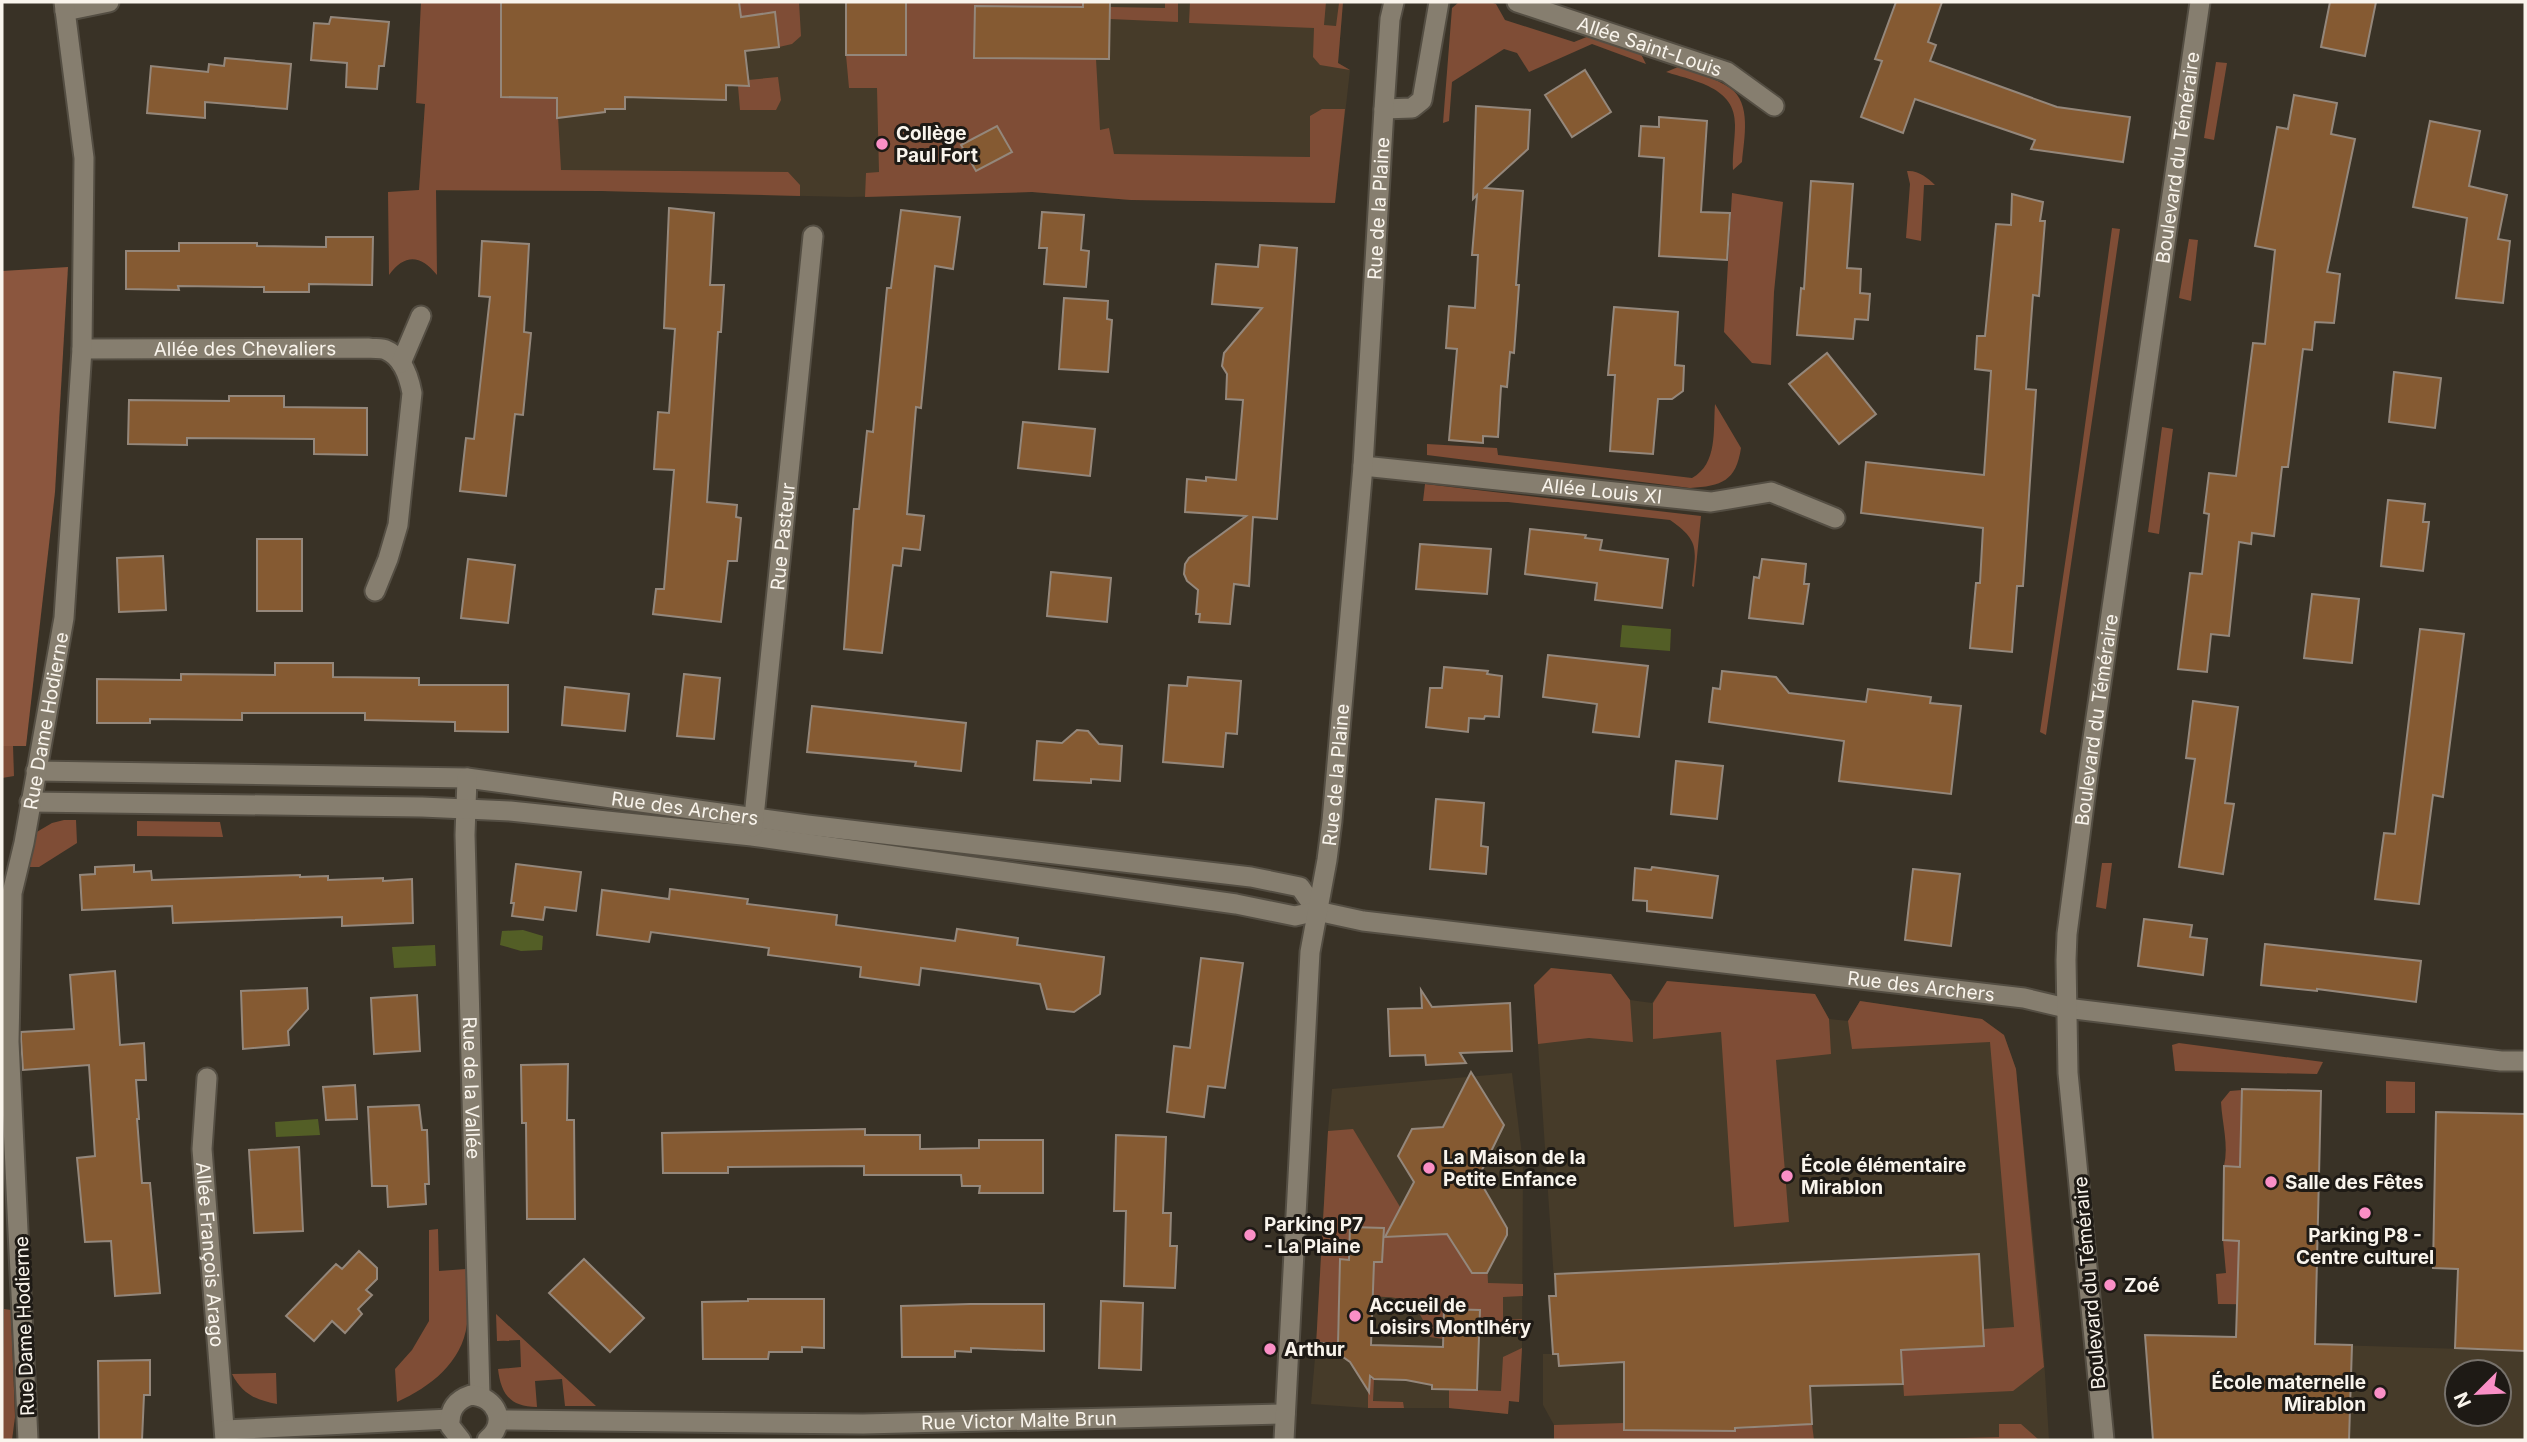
<svg xmlns="http://www.w3.org/2000/svg" width="2527" height="1442" viewBox="0 0 2527 1442" font-family="Inter,sans-serif">
<style>
.built{fill:#463b29;fill-rule:evenodd}
.green{fill:#7f4d36;fill-rule:evenodd}
.forest{fill:#8b563e}
.water{fill:#535e26}
.building{fill:#855a32;stroke:#94877b;stroke-width:2}
.lines{fill:none;stroke-linecap:round;stroke-linejoin:round}
.minor-casing{stroke:#544e43;stroke-width:23}
.secondary-casing{stroke:#544e43;stroke-width:23}
.minor{stroke:#867e6f;stroke-width:19}
.secondary{stroke:#867e6f;stroke-width:19}
.poi-dot{fill:#fa8fc6;stroke:#1e1a15;stroke-width:2.5}
.labels{text-anchor:middle;stroke-width:6;stroke-linejoin:round;paint-order:stroke}
.street-label{font-size:19px;fill:#f9f4ec;stroke:#1e1a15}
.poi-label{font-size:19px;font-weight:bold;fill:#f9f4ec;stroke:#1e1a15;text-anchor:start}
</style>
<rect width="100%" height="100%" fill="#393226"/>
<!-- built -->
<g class="built">
<polygon points="432,2 1343,2 1338,63 1350,70 1335,203 1131,200 1032,192 850,197 601,191 419,191"/>
<polygon points="1551,968 1611,974 1630,1000 1652,1003 1667,981 1815,994 1829,1019 1848,1021 1860,1001 1982,1019 2004,1035 2016,1069 2042,1325 2049,1440 1554,1440 1554,1425 1543,1405 1543,1354 1553,1354 1552,1341 1558,1340 1534,985"/>
<polygon points="1512,1073 1523,1163 1522,1348 1519,1402 1509,1401 1508,1414 1449,1408 1368,1408 1311,1404 1316,1346 1328,1131 1332,1089"/>
<path d="M2304,1344l221,7v89h-223zM2457,1372h42v42h-42z"/>
</g>
<!-- green -->
<g class="green">
<path d="M421,2h80v95l56,1 4,72 227,2 12,13v11l-199,-5 -165,-1 1,85c-16,-20 -32,-22 -48,0l-1,-83 31,-2 6,-86 -9,-1z"/>
<polygon points="739,2 799,2 801,36 792,44 779,47 775,12 741,17"/>
<path d="M906,2h177v5l-109,51 122,1 4,71 9,-2 5,26 196,3v-41l12,-7h23l-10,94 -204,-3 -99,-8 -167,5 1,-24 13,-1 -2,-84h-28l-3,-33h59zM997,126l15,27 -36,18 -15,-26z"/>
<polygon points="1165,2 1178,2 1178,22 1110,19 1110,7 1165,8"/>
<path d="M1190,2h153l-5,61 12,7 -30,-5 -7,-8 1,-29 -125,-5zM1326,2l13,1 -3,23 -12,-1z"/>
<polygon points="1459,2 1490,2 1496,4 1505,20 1574,42 1589,36 1641,54 1646,64 1592,44 1529,72 1517,53 1504,49 1452,82 1449,121 1443,123 1452,8"/>
<polygon points="2216,62 2227,63 2214,140 2204,138"/>
<path d="M1678,67c16,6 38,11 52,21 22,15 14,51 12,74l-9,8c-1,-15 2,-30 2,-45 1,-38 -41,-44 -69,-53z"/>
<polygon points="778,77 781,100 776,110 740,110 738,86 749,86 748,80"/>
<path d="M1907,171c11,-1 21,7 28,14h-11l-3,56 -15,-3 4,-54z"/>
<polygon points="1732,193 1783,202 1774,292 1771,365 1752,363 1724,332"/>
<polygon points="2112,228 2120,229 2046,735 2040,732 2079,469"/>
<polygon points="2189,239 2198,240 2191,301 2179,298"/>
<path d="M1715,404l26,44c-5,33 -19,38 -51,40l-263,-33v-11l70,4 1,7 194,23c26,-14 21,-48 23,-74z"/>
<polygon points="2162,427 2173,429 2159,534 2148,532"/>
<path d="M1425,484l276,32 -7,71 -2,-1c3,-35 10,-44 -22,-66l-162,-18 -85,-1z"/>
<polygon points="2,746 13,746 14,776 2,778"/>
<polygon points="64,820 76,820 77,843 39,867 29,867 25,886 27,858 35,833 52,823"/>
<polygon points="137,821 220,822 223,837 137,836"/>
<polygon points="2102,863 2112,863 2106,909 2096,907"/>
<polygon points="1551,968 1611,974 1630,1000 1633,1042 1589,1038 1538,1044 1534,985"/>
<polygon points="1667,981 1815,994 1829,1019 1831,1054 1776,1060 1789,1222 1734,1227 1721,1032 1653,1039 1653,1003"/>
<polygon points="1860,1001 1982,1019 2004,1035 2016,1069 2044,1367 2013,1391 1904,1396 1901,1350 1984,1346 1983,1329 2014,1327 1990,1042 1852,1049 1848,1021"/>
<polygon points="2179,1043 2323,1062 2317,1074 2175,1071 2172,1045"/>
<polygon points="2386,1081 2415,1082 2415,1113 2386,1113"/>
<path d="M2242,1090l-2,77 -16,-1c5,-21 -2,-43 -3,-64l9,-11z"/>
<path d="M1353,1129l64,106 30,-1 40,25 1,24 35,1v12l-20,1v23l19,-1v15l-48,-1 1,-23 -31,-1 -1,30 -13,-2c-11,-32 -22,-42 -57,-40l1,-35h8l2,-34 -35,32h-9l-3,85 -21,1 12,-215z"/>
<path d="M438,1229l1,42 27,-2c1,18 3,37 1,55 -5,39 -37,63 -70,78l-2,-33 17,-19 17,-29v-91z"/>
<polygon points="2223,1240 2239,1241 2238,1295 2316,1297 2317,1305 2218,1304 2216,1274 2226,1273"/>
<polygon points="4,1309 11,1310 15,1417 12,1440 2,1440"/>
<path d="M496,1314l100,92h-31l-3,-27 -27,2 2,26c-27,0 -36,-13 -39,-38l23,-2 -1,-27 -23,1z"/>
<polygon points="1522,1348 1519,1402 1509,1401 1508,1414 1449,1408 1449,1389 1501,1391 1503,1357"/>
<path d="M276,1373l1,31c-21,-4 -35,-10 -45,-30z"/>
<polygon points="1368,1379 1374,1379 1373,1401 1403,1402 1404,1408 1368,1408"/>
<polygon points="1624,1423 1625,1430 1707,1429 1707,1431 1812,1424 1814,1440 1554,1440 1554,1425"/>
<polygon points="1999,1424 2021,1424 2039,1440 1896,1440 1999,1437"/>
</g>
<!-- forest -->
<polygon class="forest" points="68,267 55,492 26,746 2,746 2,271"/>
<!-- water -->
<g class="water">
<polygon points="1622,625 1671,629 1670,651 1620,647"/>
<polygon points="523,930 543,936 542,950 521,951 500,945 502,931"/>
<polygon points="435,945 436,966 394,968 392,947"/>
<polygon points="318,1119 320,1135 276,1137 275,1122"/>
</g>
<!-- building -->
<g class="building">
<polygon points="501,2 739,2 741,17 775,12 779,47 745,51 749,86 726,85 726,100 625,97 625,109 605,109 605,112 557,118 557,98 501,97"/>
<rect x="846" y="2" width="60" height="53"/>
<polygon points="1083,2 1110,2 1109,59 974,58 975,6 1083,7"/>
<polygon points="1896,2 1942,2 1928,42 1936,45 1930,61 2057,107 2130,117 2123,162 2031,149 2035,140 1915,99 1903,133 1861,117 1882,61 1875,59"/>
<polygon points="2330,2 2376,2 2365,56 2321,47"/>
<polygon points="331,17 389,22 384,66 379,66 377,89 346,87 347,63 311,60 314,23 329,24"/>
<polygon points="225,58 291,64 287,109 205,102 205,118 147,113 151,66 208,72 209,64 224,66"/>
<polygon points="1585,70 1611,112 1572,137 1545,95"/>
<polygon points="2294,95 2337,103 2331,134 2355,139 2327,272 2340,274 2334,323 2315,322 2312,350 2303,349 2288,467 2282,467 2274,536 2252,533 2251,544 2239,542 2229,636 2211,634 2207,672 2178,669 2190,573 2202,574 2209,514 2204,513 2209,473 2236,476 2253,343 2265,344 2275,250 2255,246 2277,127 2288,129"/>
<polygon points="1476,106 1530,110 1528,149 1485,188 1523,191 1516,285 1519,285 1514,353 1510,352 1507,387 1501,386 1498,437 1483,436 1483,443 1449,440 1457,349 1446,348 1449,306 1475,308 1478,255 1472,255 1477,195 1473,199"/>
<polygon points="1659,117 1707,121 1701,212 1730,213 1727,260 1659,256 1664,158 1639,156 1641,126 1659,127"/>
<polygon points="2430,121 2480,131 2469,186 2507,195 2498,239 2510,241 2503,303 2456,298 2467,218 2413,207"/>
<polygon points="997,126 1012,152 976,171 961,145"/>
<polygon points="1811,181 1853,184 1847,268 1861,269 1860,293 1870,294 1868,320 1855,319 1853,339 1797,335 1801,288 1804,289"/>
<polygon points="2012,194 2043,202 2040,221 2045,221 2039,296 2033,295 2026,389 2036,390 2023,586 2017,586 2012,652 1970,648 1976,583 1980,583 1983,528 1861,513 1866,462 1984,475 1991,371 1975,369 1977,336 1985,336 1996,224 2011,225"/>
<polygon points="669,208 714,213 710,285 724,285 721,332 718,332 707,502 737,505 736,517 741,518 737,561 728,561 721,622 653,614 656,589 664,589 674,470 654,469 658,412 669,413 675,329 664,328"/>
<polygon points="901,210 960,217 953,269 935,266 921,408 916,407 907,514 924,516 920,550 903,548 901,566 893,565 882,653 844,649 854,509 859,509 867,431 873,432 887,288 891,288"/>
<polygon points="1042,212 1084,215 1081,250 1089,251 1086,287 1044,284 1047,248 1039,248"/>
<polygon points="326,237 373,237 372,285 309,284 309,292 264,292 264,287 178,286 179,290 126,289 126,251 179,251 179,243 257,243 257,246 326,247"/>
<polygon points="482,241 529,244 524,332 531,333 523,415 515,414 506,496 460,491 466,438 474,439 490,297 479,296"/>
<polygon points="1260,245 1297,248 1277,519 1253,517 1249,586 1234,584 1230,624 1199,622 1200,614 1196,614 1198,590 1187,581 1184,574 1185,564 1189,558 1246,516 1185,512 1187,479 1206,481 1206,477 1236,480 1243,400 1226,399 1227,374 1222,366 1224,353 1262,308 1212,304 1216,264 1258,267"/>
<polygon points="1064,298 1108,301 1107,319 1112,320 1108,372 1059,369"/>
<polygon points="1614,307 1678,312 1675,365 1684,366 1683,391 1672,399 1658,399 1653,454 1610,451 1615,375 1608,375"/>
<polygon points="1827,353 1876,414 1839,444 1789,384"/>
<polygon points="2394,372 2441,378 2435,428 2389,422"/>
<polygon points="229,396 284,396 284,407 367,408 367,455 314,454 314,439 187,438 187,445 128,444 129,400 229,401"/>
<polygon points="1023,422 1095,429 1090,476 1018,468"/>
<polygon points="2388,500 2425,504 2423,522 2429,522 2423,571 2381,566"/>
<polygon points="1530,529 1586,535 1585,538 1602,540 1600,550 1668,559 1662,608 1595,600 1597,583 1525,574"/>
<rect x="257" y="539" width="45" height="72"/>
<polygon points="1420,544 1491,549 1487,594 1416,589"/>
<polygon points="163,556 166,610 119,612 117,558"/>
<polygon points="468,559 515,565 508,623 461,618"/>
<polygon points="1762,559 1806,564 1804,584 1809,584 1803,624 1749,618 1754,577 1759,578"/>
<polygon points="1051,572 1111,578 1107,622 1047,616"/>
<polygon points="2312,594 2359,599 2352,663 2304,658"/>
<polygon points="2420,629 2464,634 2443,797 2433,795 2419,904 2375,899 2384,833 2395,834"/>
<polygon points="1548,655 1648,666 1639,737 1593,732 1597,704 1543,697"/>
<polygon points="275,663 333,663 333,677 419,678 419,685 508,685 508,732 455,731 455,722 365,720 365,713 242,713 242,720 150,719 150,723 97,723 97,679 181,680 181,674 275,675"/>
<polygon points="1444,667 1488,671 1487,674 1502,676 1499,717 1485,716 1484,719 1469,718 1468,732 1426,727 1430,688 1442,688"/>
<polygon points="1722,671 1776,677 1789,693 1866,702 1868,689 1931,697 1930,703 1961,706 1951,794 1839,781 1844,741 1709,722 1713,688 1720,689"/>
<polygon points="684,674 720,678 714,739 677,736"/>
<polygon points="1188,677 1241,681 1237,734 1226,733 1223,767 1163,762 1169,685 1187,686"/>
<polygon points="565,687 629,694 625,731 562,725"/>
<polygon points="2193,701 2238,707 2225,803 2234,804 2223,874 2179,867 2195,759 2186,758"/>
<polygon points="812,706 966,723 961,771 915,766 916,762 807,752"/>
<polygon points="1077,730 1088,731 1099,744 1122,746 1120,781 1091,779 1091,783 1034,780 1037,741 1062,743"/>
<polygon points="1676,761 1723,766 1717,819 1671,814"/>
<polygon points="1436,799 1484,803 1481,846 1488,847 1486,874 1430,869"/>
<polygon points="516,864 581,872 576,911 545,907 543,920 512,916 514,903 511,903"/>
<polygon points="134,865 134,872 151,871 152,880 300,875 300,877 328,876 328,880 383,878 383,881 412,879 413,923 342,926 342,917 173,923 172,906 82,910 80,875 95,874 95,867"/>
<polygon points="1652,867 1718,876 1712,918 1647,911 1647,901 1633,900 1635,868 1651,870"/>
<polygon points="1913,869 1960,874 1951,946 1905,940"/>
<polygon points="670,889 748,899 747,904 837,915 836,925 955,941 957,929 1018,938 1017,945 1104,957 1100,994 1074,1012 1047,1009 1040,984 921,968 919,985 860,977 861,967 768,955 769,948 651,932 649,942 597,935 602,890 669,899"/>
<polygon points="2144,919 2192,925 2190,937 2207,939 2203,975 2138,966"/>
<polygon points="2265,944 2421,961 2416,1002 2317,989 2317,991 2261,985"/>
<polygon points="1201,958 1243,963 1225,1088 1208,1086 1204,1117 1167,1112 1174,1046 1190,1048"/>
<polygon points="115,971 120,1045 144,1043 146,1080 136,1080 139,1119 137,1119 142,1183 150,1183 160,1293 115,1296 111,1241 85,1242 77,1158 95,1156 89,1065 23,1070 21,1039 21,1032 74,1029 70,975"/>
<polygon points="307,988 308,1009 288,1031 289,1045 243,1049 241,991"/>
<polygon points="1421,990 1432,1007 1510,1003 1512,1051 1460,1053 1466,1063 1426,1065 1425,1055 1390,1056 1388,1009 1422,1008"/>
<polygon points="417,995 420,1051 374,1054 371,998"/>
<polygon points="568,1064 567,1120 574,1120 575,1219 527,1219 526,1123 522,1123 521,1065"/>
<polygon points="1471,1072 1504,1125 1478,1178 1507,1228 1507,1235 1487,1273 1472,1273 1447,1234 1385,1237 1414,1182 1398,1156 1412,1129 1443,1127"/>
<polygon points="355,1085 357,1119 326,1120 323,1087"/>
<polygon points="2242,1089 2321,1091 2315,1344 2352,1345 2349,1440 2153,1440 2145,1335 2236,1337 2239,1241 2223,1240 2224,1166 2240,1167"/>
<polygon points="419,1105 422,1130 427,1130 429,1184 425,1184 426,1204 388,1207 387,1186 372,1186 368,1107"/>
<polygon points="2436,1112 2525,1114 2525,1351 2455,1348 2458,1269 2433,1268"/>
<polygon points="865,1129 865,1135 920,1135 920,1149 979,1148 979,1140 1043,1140 1043,1193 979,1193 980,1186 962,1186 961,1175 864,1175 864,1166 728,1167 728,1173 663,1173 662,1133"/>
<polygon points="1116,1135 1166,1137 1163,1213 1171,1213 1170,1246 1177,1246 1175,1288 1124,1286 1126,1211 1114,1211"/>
<polygon points="299,1147 303,1231 254,1233 249,1150"/>
<polygon points="1350,1227 1384,1228 1382,1262 1374,1262 1371,1345 1443,1347 1444,1309 1480,1310 1477,1390 1432,1389 1432,1385 1406,1380 1374,1379 1370,1376 1369,1392 1350,1362 1323,1343 1338,1344 1340,1259 1349,1260"/>
<polygon points="359,1251 377,1268 377,1279 366,1290 372,1295 358,1309 362,1314 345,1333 332,1321 314,1341 286,1316 336,1264 342,1269"/>
<polygon points="1979,1254 1984,1346 1901,1350 1903,1384 1810,1386 1812,1424 1735,1428 1735,1431 1624,1430 1624,1362 1559,1366 1558,1354 1553,1354 1549,1296 1556,1296 1555,1274"/>
<polygon points="584,1259 644,1318 610,1352 549,1293"/>
<polygon points="748,1299 824,1299 824,1348 802,1347 802,1352 769,1352 768,1359 703,1359 702,1302 748,1301"/>
<polygon points="1101,1301 1143,1303 1141,1370 1099,1368"/>
<polygon points="970,1304 1044,1304 1044,1351 971,1348 971,1352 955,1351 955,1357 902,1357 901,1306"/>
<polygon points="150,1360 150,1395 144,1395 142,1440 99,1440 98,1361"/>
</g>
<g class="lines">
<defs>
<g id="minor">
<path id="s1" d="M1517,2l210,70 47,34"/>
<polyline points="65,11 109,2"/>
<polyline points="1384,109 1412,108 1422,100 1439,2"/>
<path id="s2" d="M82,349l287,-1c5,1 13,0 17,2 17,7 23,27 26,43l-14,132 -10,34 -13,32"/>
<polyline points="401,363 421,316"/>
<path id="s3" d="M1363,466l348,36 60,-10 64,26"/>
<path id="s4" d="M36,771l431,7 340,47 444,52 49,10 17,24"/>
<path id="s5" d="M467,778l-2,57 15,561"/>
<path id="s6" d="M30,802l392,5 88,4 242,25 484,68 59,12 22,-5 46,10 661,77 42,10 435,53h24"/>
<path id="s7" d="M753,827l60,-591"/>
<path id="s8" d="M207,1078l-5,71 23,291"/>
<path id="s9" d="M499,1420l364,4 422,-10"/>
<polyline points="225,1430 450,1419"/>
<path id="s10" d="M28,1440l-19,-398 3,-149 12,-50 40,-225 18,-269 2,-191 -20,-156"/>
<path d="M461,1440l-11,-14c-1,-16 6,-26 21,-31 26,2 37,28 16,45"/>
<path id="s11" d="M1284,1440l26,-488 17,-92 5,-39 31,-355 21,-357 6,-90 4,-17"/>
</g>
<g id="secondary">
<path id="s12" d="M2104,1440l-36,-367 -2,-113 1,-26 22,-168 111,-764"/>
</g>
</defs>
<!-- minor casing -->
<use href="#minor" class="minor-casing"/>
<!-- secondary casing -->
<use href="#secondary" class="secondary-casing"/>
<!-- minor -->
<use href="#minor" class="minor"/>
<!-- secondary -->
<use href="#secondary" class="secondary"/>
</g>
<!-- markers -->
<g class="poi-dot">
<circle cx="882" cy="144" r="7"/>
<circle cx="1429" cy="1168" r="7"/>
<circle cx="1787" cy="1176" r="7"/>
<circle cx="2271" cy="1182" r="7"/>
<circle cx="2365" cy="1213" r="7"/>
<circle cx="1250" cy="1235" r="7"/>
<circle cx="2110" cy="1285" r="7"/>
<circle cx="1355" cy="1316" r="7"/>
<circle cx="1270" cy="1349" r="7"/>
<circle cx="2380" cy="1393" r="7"/>
</g>
<g class="labels">
<!-- street labels -->
<g class="street-label">
<text dy="7" stroke="none"><textPath href="#s1" startOffset="140">Allée Saint-Louis</textPath></text>
<text dy="7" stroke="none"><textPath href="#s12" startOffset="1292">Boulevard du Téméraire</textPath></text>
<text dy="7" stroke="none"><textPath href="#s11" startOffset="1236">Rue de la Plaine</textPath></text>
<text dy="7" stroke="none"><textPath href="#s2" startOffset="163">Allée des Chevaliers</textPath></text>
<text dy="7" stroke="none"><textPath href="#s3" startOffset="240">Allée Louis XI</textPath></text>
<text dy="7" stroke="none"><textPath href="#s7" startOffset="292">Rue Pasteur</textPath></text>
<text dy="7" stroke="none"><textPath href="#s12" startOffset="724">Boulevard du Téméraire</textPath></text>
<text dy="7" stroke="none"><textPath href="#s10" startOffset="723">Rue Dame Hodierne</textPath></text>
<text dy="7" stroke="none"><textPath href="#s11" startOffset="668">Rue de la Plaine</textPath></text>
<text dy="7" stroke="none"><textPath href="#s4" startOffset="651">Rue des Archers</textPath></text>
<text dy="7" stroke="none"><textPath href="#s6" startOffset="1904">Rue des Archers</textPath></text>
<text dy="7" stroke="none"><textPath href="#s5" startOffset="310">Rue de la Vallée</textPath></text>
<text dy="7" stroke="none"><textPath href="#s8" startOffset="177">Allée François Arago</textPath></text>
<text transform="translate(2089 1283) rotate(-95)" y="7">Boulevard du Téméraire</text>
<text transform="translate(24 1326) rotate(-92)" y="7">Rue Dame Hodierne</text>
<text dy="7" stroke="none"><textPath href="#s9" startOffset="520">Rue Victor Malte Brun</textPath></text>
</g>
<!-- poi labels -->
<g class="poi-label">
<text x="896" y="140">Collège<tspan x="896" dy="22">Paul Fort</tspan></text>
<text x="1443" y="1164">La Maison de la<tspan x="1443" dy="22">Petite Enfance</tspan></text>
<text x="1801" y="1172">École élémentaire<tspan x="1801" dy="22">Mirablon</tspan></text>
<text x="2285" y="1189">Salle des Fêtes</text>
<text x="1264" y="1231">Parking P7<tspan x="1264" dy="22">- La Plaine</tspan></text>
<text x="2365" y="1242" text-anchor="middle">Parking P8 -<tspan x="2365" dy="22">Centre culturel</tspan></text>
<text x="2124" y="1292">Zoé</text>
<text x="1369" y="1312">Accueil de<tspan x="1369" dy="22">Loisirs Montlhéry</tspan></text>
<text x="1284" y="1356">Arthur</text>
<text x="2366" y="1389" text-anchor="end">École maternelle<tspan x="2366" dy="22">Mirablon</tspan></text>
</g>
</g>
<!-- border -->
<rect width="2527" height="1442" fill="none" stroke="#f9f4ec" stroke-width="7"/>
<!-- north arrow -->
<g transform="translate(2478 1393) rotate(246)"><circle r="33" fill="#1e1a15" stroke="#76716b" stroke-width="2"/>
<path d="M0-5L12 26L0 18L-12 26Z" fill="#fa8fc6"/>
<text y="-10" font-size="19" font-weight="bold" text-anchor="middle" fill="#f9f4ec">N</text>
</g>
</svg>
